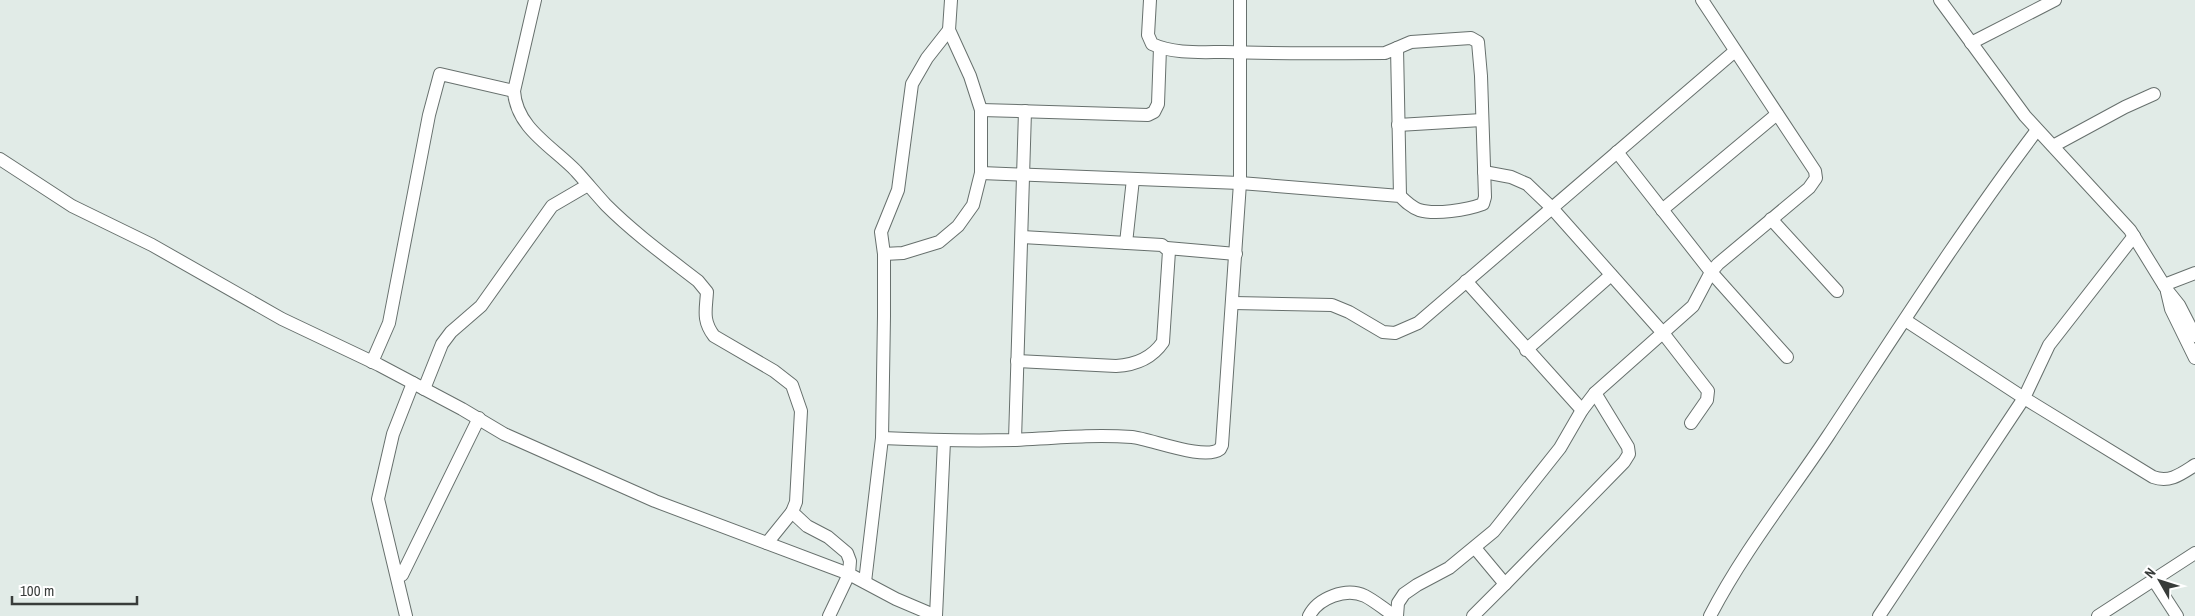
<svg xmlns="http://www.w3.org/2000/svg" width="2195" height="616" viewBox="0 0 2195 616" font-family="'Archivo Narrow',sans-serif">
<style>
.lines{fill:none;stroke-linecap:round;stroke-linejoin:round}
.minor-casing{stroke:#67706d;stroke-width:14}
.minor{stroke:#fff;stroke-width:12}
</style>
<rect width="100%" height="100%" fill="#e1ebe7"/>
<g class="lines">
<defs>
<g id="minor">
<path d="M535,0l-21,91c2,37 39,56 62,80 10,11 20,23 30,34 28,28 61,52 92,76l9,11c-1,18 -5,28 7,44l60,35 18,14 9,26 -5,91 -4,10 15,14 21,11 19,16 3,8 -1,13 47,25 40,17"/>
<path d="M1150,0l-2,35 4,9c21,10 49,8 72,8 53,2 107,1 161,1l12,-5 3,148"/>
<polyline points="1940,0 2025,116 2130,230 2167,290 2179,305 2195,336"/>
<polyline points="1971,43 2055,0"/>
<polyline points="981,110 1148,115 1154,112 1158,104 1160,48"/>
<polyline points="1398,125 1482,120"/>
<polyline points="2053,146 2125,107 2154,94"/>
<polyline points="1617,152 1711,272 1787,357"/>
<polyline points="0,159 72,206 152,245 282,319 379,365 462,409 504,434 655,501 849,574 829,616"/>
<polyline points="1484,172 1511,177 1527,184 1551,207 1663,333 1708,391 1707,400 1691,423"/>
<path d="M981,173l259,10 160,13c6,6 11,11 19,14 16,5 48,0 64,-6l2,-7 -4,-121 -3,-34 -7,-4 -60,4 -14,6"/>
<polyline points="1662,210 1777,114"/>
<polyline points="1771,219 1837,291"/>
<polyline points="1126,243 1133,179"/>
<polyline points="1167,248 1236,254"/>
<polyline points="884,254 903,253 939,242 958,226 973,205 981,173 981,110 970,76 949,30 951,0"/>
<polyline points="1466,281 1582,410"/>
<polyline points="2164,285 2195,273"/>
<polyline points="2167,292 2171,309 2195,358"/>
<polyline points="1233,303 1332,305 1349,312 1383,332 1395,333 1418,323 1735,51"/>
<path d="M1905,320l119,78 129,79c17,6 28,-3 42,-12"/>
<polyline points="1526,350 1611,275"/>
<path d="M1017,361l99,5c19,-1 36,-8 47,-24l6,-91 -7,-6 -140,-8"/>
<polyline points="372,362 389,323 429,115 440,74 514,91"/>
<polyline points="424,389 442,344 451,332 481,306 552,206 588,185"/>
<path d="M882,438c44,2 88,3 132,2 39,-2 79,-6 118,-3 19,2 73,24 88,12l2,-4 18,-262v-183"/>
<polyline points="1015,440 1025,111"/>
<polyline points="767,543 792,512"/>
<polyline points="402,575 479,418"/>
<polyline points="2153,579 2177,616"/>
<polyline points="865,582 882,438 884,316 884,254 881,232 898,190 912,84 927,58 949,30"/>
<polyline points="1505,584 1624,462 1629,454 1628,447 1595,393"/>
<polyline points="406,616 378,499 393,434 413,383"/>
<polyline points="936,616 944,441"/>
<path d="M1309,616c9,-18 37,-29 56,-20 10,5 20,14 30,20"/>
<polyline points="1397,616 1398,603 1404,594 1417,585 1449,568 1494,531 1560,448 1582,410 1595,393 1693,306 1711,272 1718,264 1809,188 1816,178 1815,171 1702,0"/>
<polyline points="1473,616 1505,584 1475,548"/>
<path d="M1710,616c33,-64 78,-120 118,-180 68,-103 134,-207 209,-306"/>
<polyline points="1879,616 2024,398 2049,345 2134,236"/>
<polyline points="2098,616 2195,553"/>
</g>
</defs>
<!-- minor casing -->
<use href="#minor" class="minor-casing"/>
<!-- minor -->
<use href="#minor" class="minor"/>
</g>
<!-- north arrow -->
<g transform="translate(2160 581) rotate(309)" stroke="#ffffff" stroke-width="4" paint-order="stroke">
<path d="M0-4L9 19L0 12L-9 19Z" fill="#383c3a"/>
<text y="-8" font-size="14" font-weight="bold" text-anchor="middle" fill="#383c3a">N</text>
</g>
<!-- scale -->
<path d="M12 596v8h125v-8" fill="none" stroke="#383c3a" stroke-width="2.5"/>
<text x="20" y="596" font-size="15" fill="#383c3a" stroke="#ffffff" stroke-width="4" paint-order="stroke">100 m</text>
</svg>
